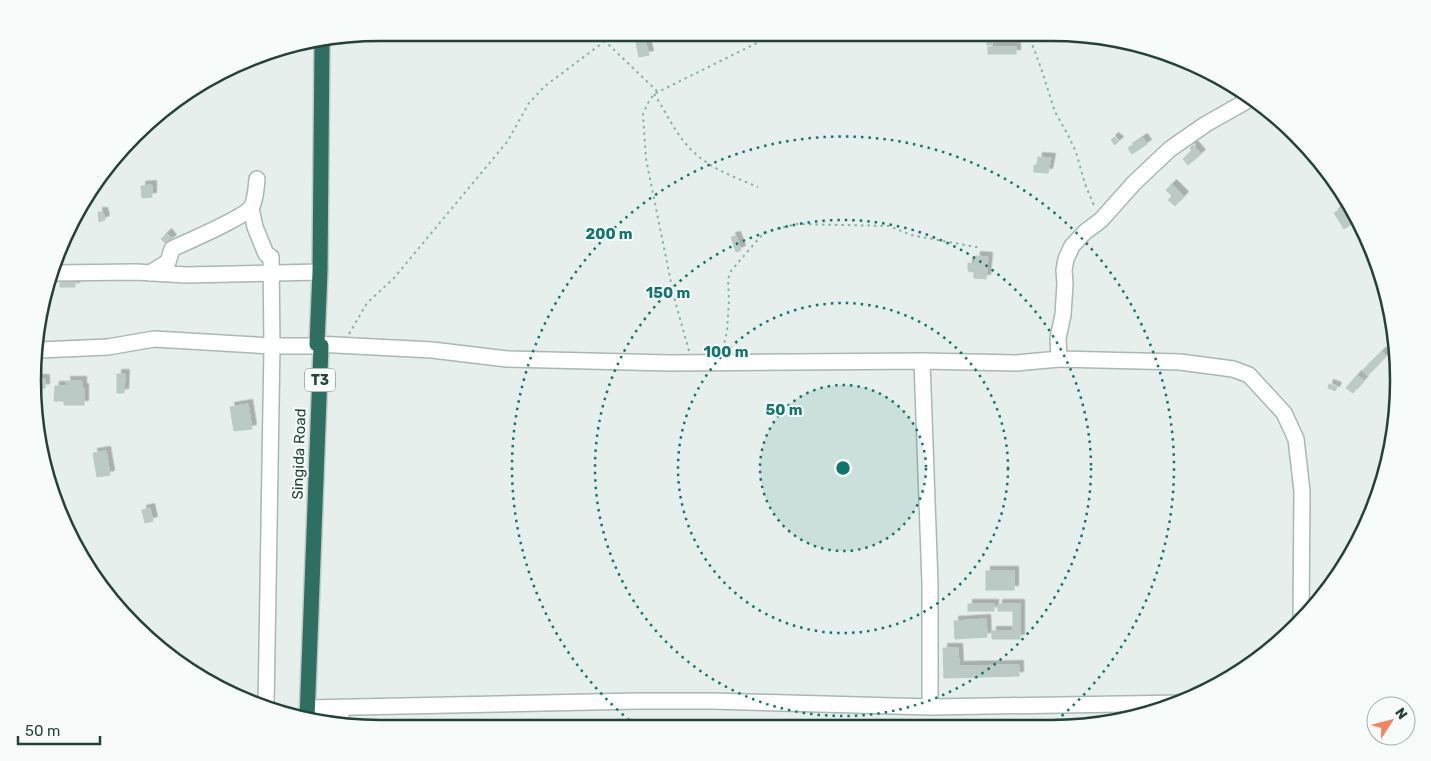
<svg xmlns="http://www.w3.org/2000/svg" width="1431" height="761" viewBox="0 0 1431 761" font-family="Rubik,sans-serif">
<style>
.building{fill:#bbcac4;stroke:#b8c9c2;filter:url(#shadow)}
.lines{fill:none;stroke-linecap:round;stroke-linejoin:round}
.minor-casing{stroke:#a8b8b2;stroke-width:18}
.highway-casing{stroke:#c2cac8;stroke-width:18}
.path{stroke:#86b3a5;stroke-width:2;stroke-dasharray:2.5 4;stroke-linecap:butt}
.minor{stroke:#fff;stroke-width:15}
.highway{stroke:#2f6f62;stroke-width:15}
.ring{fill:none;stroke:#0f766e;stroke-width:2.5;stroke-dasharray:2.5 5}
.labels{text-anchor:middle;stroke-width:4;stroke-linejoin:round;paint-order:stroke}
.shield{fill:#f7fbf9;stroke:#637a73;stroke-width:1}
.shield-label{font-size:14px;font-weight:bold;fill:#24423a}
.street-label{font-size:15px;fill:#24423a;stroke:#f7fbf9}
.rim{fill:none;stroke:#24423a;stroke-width:2.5}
.centre{fill:#0f766e;stroke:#f7fbf9;stroke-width:2.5}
.ring-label{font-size:15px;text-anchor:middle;font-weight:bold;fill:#0f766e;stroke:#f7fbf9;stroke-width:4;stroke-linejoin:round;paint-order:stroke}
</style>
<defs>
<filter id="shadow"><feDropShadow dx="4.5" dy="-4.5" stdDeviation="0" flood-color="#0004"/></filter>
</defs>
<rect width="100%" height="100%" fill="#e6efeb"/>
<!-- building -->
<g class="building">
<rect x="987" y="33" width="5" height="12"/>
<polygon points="644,36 649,55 639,57 635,38"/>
<rect x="988" y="47" width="28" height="7"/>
<polygon points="1114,137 1119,141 1115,145 1111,140"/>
<polygon points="1143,138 1147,144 1132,154 1128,148"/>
<polygon points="1193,145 1201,154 1188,165 1183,159 1192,151 1190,148"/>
<polygon points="1038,157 1051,158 1048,173 1034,172 1034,165 1037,165"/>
<polygon points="1172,184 1184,196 1175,206 1168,200 1172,196 1166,190"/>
<polygon points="152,185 152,197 142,198 141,186"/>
<polygon points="1345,206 1346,209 1351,206 1358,220 1344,229 1334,213"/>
<polygon points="98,212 103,212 105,220 99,222"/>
<polygon points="167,233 172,239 166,244 161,239"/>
<polygon points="736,236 741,250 736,252 731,237"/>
<polygon points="976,256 988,257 986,279 974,278 974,272 968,271 968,263 975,264"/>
<rect x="60" y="274" width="15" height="13"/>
<polygon points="1382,351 1386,356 1367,376 1362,371"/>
<polygon points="117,374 125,374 124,393 117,393"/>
<polygon points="1357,375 1364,380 1353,393 1346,388"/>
<polygon points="36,379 45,379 45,388 35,389"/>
<polygon points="66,381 82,381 82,388 84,388 84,405 64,405 64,401 54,401 55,386 67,386"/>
<polygon points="1329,384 1337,387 1335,391 1328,388"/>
<polygon points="248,404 252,429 234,431 230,407"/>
<polygon points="106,451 110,475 97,477 93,453"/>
<polygon points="150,508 153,521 145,523 142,510"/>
<rect x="986" y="571" width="28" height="19"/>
<rect x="968" y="604" width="26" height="7"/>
<polygon points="998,604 1020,604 1020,639 992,639 992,631 1013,631 1013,611 998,611"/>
<polygon points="986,619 987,637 955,639 954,621"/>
<polygon points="943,648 958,648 959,666 1019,665 1019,676 944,678"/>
</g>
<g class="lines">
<defs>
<g id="minor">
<polyline points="251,208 255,227 266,254 271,257 272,346 266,708"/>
<polyline points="52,273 136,272 186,275 320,272"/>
<path d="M150,273l18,-11 4,-13c14,-7 74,-32 80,-43 4,-8 4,-18 5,-27"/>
<polyline points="317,344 432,350 507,359 669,363 922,361 1016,363 1059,359 1058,338 1063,315 1065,284 1064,270 1066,259 1072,246 1085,232 1101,220 1134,183 1170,149 1206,124 1252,98"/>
<polyline points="39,350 108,347 154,339 272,346 321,346"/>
<polyline points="1059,359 1180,362 1233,369 1249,375 1284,413 1296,439 1302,491 1301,620"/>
<polyline points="922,361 930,584 930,707"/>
<polyline points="308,708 638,701 712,701 930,707 1182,703"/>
<polyline points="341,725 341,707"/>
</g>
<polyline id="highway" points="307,719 321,346 317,344 320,272 322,42"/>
</defs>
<!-- minor casing -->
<use href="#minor" class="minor-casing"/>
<!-- highway casing -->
<use href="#highway" class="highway-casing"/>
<!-- path -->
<g class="path">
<polyline points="604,33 605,41 658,92"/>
<polyline points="1028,33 1041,68 1055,112 1067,133 1076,152 1085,184 1095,208"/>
<path d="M654,94c11,16 19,35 32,50 19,23 46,32 72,43"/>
<polyline points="349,334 367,303 394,278 507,142 529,103 545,86 605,41"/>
<polyline points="723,349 727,331 729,300 728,279 731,271 760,237 768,231 797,224 889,226 911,235 981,248"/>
<polyline points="689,351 674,297 646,159 643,114 648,103 654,94 777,33"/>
</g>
<!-- minor -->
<use href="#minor" class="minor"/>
<!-- highway -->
<use href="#highway" class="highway"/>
</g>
<!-- distance rings -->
<circle cx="843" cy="468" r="83" fill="#0f766e" fill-opacity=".12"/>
<g class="ring">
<circle cx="843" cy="468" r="83"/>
<circle cx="843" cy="468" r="165"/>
<circle cx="843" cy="468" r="248"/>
<path d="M635 725A331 331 0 1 1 1051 725"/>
</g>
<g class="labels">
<!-- shield labels -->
<rect class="shield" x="305" y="368.5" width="30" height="23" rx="4"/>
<g class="shield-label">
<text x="320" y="385">T3</text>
</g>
<!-- street labels -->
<g class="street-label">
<text transform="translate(299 454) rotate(-88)" y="5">Singida Road</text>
</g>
</g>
<!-- crop -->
<path d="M0 0H1431V761H0ZM380 41H1051A339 339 0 0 1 1390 380V381A339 339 0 0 1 1051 720H380A339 339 0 0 1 41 381V380A339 339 0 0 1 380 41Z" fill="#f7fbf9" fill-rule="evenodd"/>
<path class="rim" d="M380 41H1051A339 339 0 0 1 1390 380V381A339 339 0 0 1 1051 720H380A339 339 0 0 1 41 381V380A339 339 0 0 1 380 41Z"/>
<circle cx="843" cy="468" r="8" class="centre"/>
<g class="ring-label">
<text x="609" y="239">200 m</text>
<text x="668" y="298">150 m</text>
<text x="726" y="357">100 m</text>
<text x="784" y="415">50 m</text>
</g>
<!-- north arrow -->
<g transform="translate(1391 721) rotate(54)"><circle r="24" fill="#f7fbf9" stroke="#a3b1ad"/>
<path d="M0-4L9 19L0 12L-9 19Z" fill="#f4845f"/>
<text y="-8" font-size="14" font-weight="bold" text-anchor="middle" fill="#24423a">N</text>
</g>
<!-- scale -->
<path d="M18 736v8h82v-8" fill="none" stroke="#24423a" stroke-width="2.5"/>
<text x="25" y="736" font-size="15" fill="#24423a" stroke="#f7fbf9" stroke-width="4" paint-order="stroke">50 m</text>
</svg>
